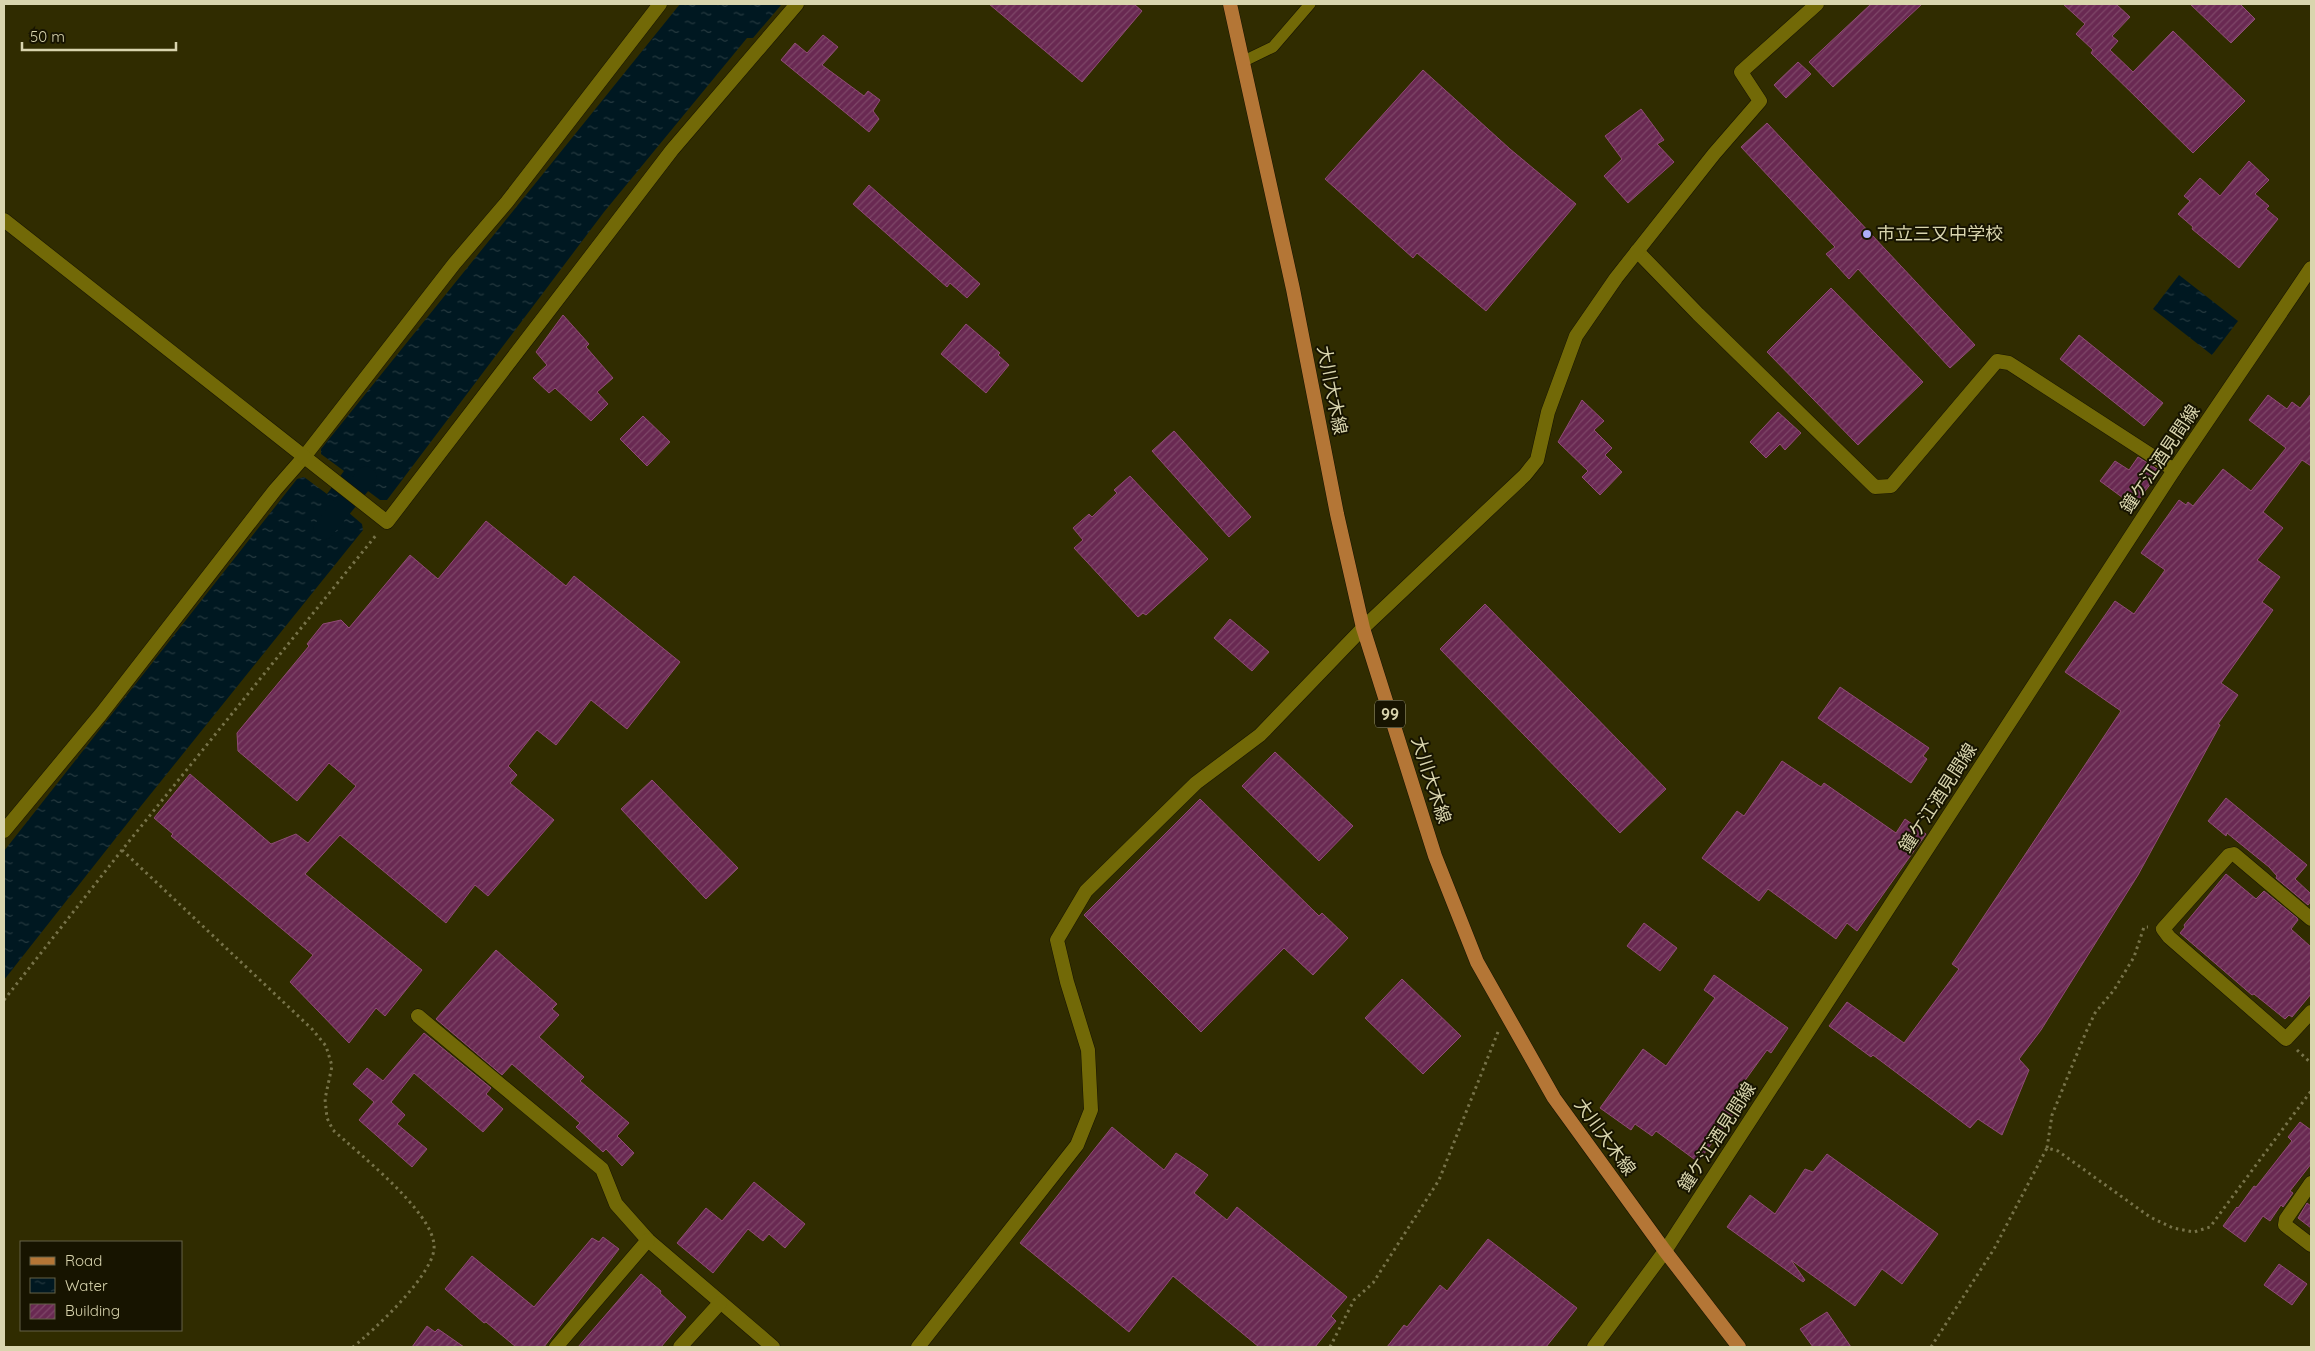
<svg xmlns="http://www.w3.org/2000/svg" width="2315" height="1351" viewBox="0 0 2315 1351" font-family="Quicksand,'Noto Sans JP',sans-serif">
<style>
.water{fill:url(#water-ripples)}
.lines{fill:none;stroke-linecap:round;stroke-linejoin:round}
.canal{stroke:#001821;stroke-width:21}
.building{fill:url(#building-hatch);stroke:#904c76}
.service-casing{stroke:#171400;stroke-width:12}
.minor-casing{stroke:#171400;stroke-width:15}
.tertiary-casing{stroke:#171400;stroke-width:15}
.secondary-casing{stroke:#171400;stroke-width:15}
.primary-casing{stroke:#171400;stroke-width:15}
.path{stroke:#777349;stroke-width:3;stroke-dasharray:2.5 4;stroke-linecap:butt}
.service{stroke:#726907;stroke-width:11}
.minor{stroke:#726907;stroke-width:14}
.tertiary{stroke:#726907;stroke-width:14}
.secondary{stroke:#726907;stroke-width:14}
.primary{stroke:#b47636;stroke-width:14}
.poi-dot{fill:#aeaefb;stroke:#171400;stroke-width:2}
.labels{text-anchor:middle;stroke-width:4;stroke-linejoin:round;paint-order:stroke}
.shield{fill:#171400;stroke:#9f9b7a;stroke-width:1}
.shield-label{font-size:16px;font-weight:bold;fill:#d9d5ae}
.poi-label{font-size:18px;fill:#d9d5ae;stroke:#171400;text-anchor:start}
.street-label{font-size:18px;fill:#d9d5ae;stroke:#171400}
</style>
<defs>
<pattern id="water-ripples" width="26" height="14" patternUnits="userSpaceOnUse" patternTransform="scale(1.25)"><rect width="26" height="14" fill="#001821"/><path d="M2 4q2-2 4 0t4 0M15 11q2-2 4 0t4 0" fill="none" stroke="#25393f"/></pattern>
<pattern id="building-hatch" width="6" height="6" patternUnits="userSpaceOnUse" patternTransform="scale(1.25)"><rect width="6" height="6" fill="#692952"/><path d="M-1 1l2-2M0 6l6-6M5 7l2-2" fill="none" stroke="#7e4768"/></pattern>
</defs>
<rect width="100%" height="100%" fill="#302c00"/>
<!-- water -->
<g class="water">
<polygon points="680,4 782,4 753,38 747,38 604,212 387,500 380,500 360,485 342,507 362,524 363,530 141,806 4,980 4,851 297,479 304,477 327,494 344,471 321,454 321,449"/>
<polygon points="2179,275 2238,321 2212,355 2153,309"/>
</g>
<g class="lines">
<!-- canal -->
<polyline class="canal" points="324,529 366,477"/>
</g>
<!-- building -->
<g class="building">
<polygon points="989,4 1134,4 1142,11 1082,82"/>
<polygon points="1871,4 1922,4 1833,87 1809,62"/>
<polygon points="2063,4 2116,4 2130,17 2112,36 2118,41 2110,50 2133,72 2173,31 2245,101 2193,153 2091,53 2093,50 2076,34 2085,24"/>
<polygon points="2190,4 2240,4 2255,19 2231,43"/>
<polygon points="823,35 838,47 822,65 864,96 868,91 880,100 873,111 879,119 869,132 781,60 795,43 807,53"/>
<polygon points="1798,62 1811,74 1786,98 1774,85"/>
<polygon points="1423,70 1510,149 1576,204 1486,311 1417,253 1413,258 1325,179"/>
<polygon points="1641,109 1664,140 1657,144 1674,162 1628,203 1604,176 1622,159 1605,136"/>
<polygon points="1767,123 1975,345 1950,368 1858,269 1849,279 1826,254 1835,247 1741,147"/>
<polygon points="2249,161 2269,180 2255,194 2269,206 2266,209 2278,219 2239,268 2192,229 2193,227 2178,214 2190,201 2184,196 2200,178 2220,196"/>
<polygon points="869,185 980,284 967,298 950,283 947,287 853,204"/>
<polygon points="1831,288 1923,382 1858,445 1767,352"/>
<polygon points="563,315 589,344 586,347 613,378 597,392 608,404 591,421 555,388 549,393 533,378 547,365 536,352"/>
<polygon points="966,324 1000,353 998,355 1009,365 986,393 941,354"/>
<polygon points="2079,335 2163,403 2144,426 2060,359"/>
<polygon points="2311,394 2311,466 2302,460 2263,512 2283,528 2257,560 2280,577 2262,602 2273,610 2221,683 2238,695 2218,724 2220,725 2138,875 2041,1030 2019,1059 2029,1070 2002,1135 1978,1119 1970,1128 1873,1055 1871,1057 1829,1026 1847,1002 1904,1043 1959,969 1952,964 2121,711 2065,672 2115,601 2134,614 2165,570 2141,553 2179,500 2186,505 2188,502 2193,506 2223,469 2251,491 2286,448 2249,420 2268,395 2287,409 2292,402 2300,408"/>
<polygon points="1582,400 1604,421 1594,430 1612,448 1605,455 1622,472 1600,495 1582,477 1588,471 1558,442"/>
<polygon points="1778,412 1801,433 1785,450 1780,444 1766,458 1750,442"/>
<polygon points="643,416 670,442 647,466 620,439"/>
<polygon points="1174,431 1251,517 1229,537 1152,451"/>
<polygon points="2138,457 2160,471 2134,506 2100,481 2115,461 2129,470"/>
<polygon points="1130,476 1208,559 1146,615 1143,613 1138,617 1074,548 1083,540 1073,528 1089,514 1092,517 1117,493 1114,490"/>
<polygon points="486,521 566,586 574,576 680,662 627,729 591,700 556,745 537,730 508,766 517,775 510,783 554,820 488,896 475,885 446,923 340,835 305,874 422,970 385,1016 376,1008 349,1043 290,982 313,955 171,836 173,834 154,818 190,774 271,844 296,834 308,843 356,786 329,763 297,801 238,751 237,733 309,646 307,644 323,624 341,620 349,628 410,555 438,579"/>
<polygon points="1485,604 1666,789 1620,833 1440,649"/>
<polygon points="1230,619 1269,652 1252,671 1214,638"/>
<polygon points="1840,687 1929,748 1923,756 1927,759 1911,783 1818,718"/>
<polygon points="1275,752 1353,826 1319,861 1242,786"/>
<polygon points="1782,761 1821,787 1824,783 1896,833 1905,819 1926,834 1857,931 1847,923 1836,939 1768,889 1759,901 1702,858 1737,811 1744,816"/>
<polygon points="652,780 738,868 706,899 621,809"/>
<polygon points="2226,798 2307,865 2295,879 2311,894 2311,901 2308,905 2276,878 2277,876 2269,867 2227,833 2226,836 2208,821"/>
<polygon points="1200,799 1319,916 1322,913 1348,938 1313,975 1284,948 1201,1032 1084,915"/>
<polygon points="2226,874 2256,899 2264,891 2297,918 2298,920 2291,929 2311,947 2311,994 2292,1017 2289,1015 2285,1019 2254,994 2252,995 2180,933 2185,927 2184,925"/>
<polygon points="1644,923 1677,948 1660,971 1627,946"/>
<polygon points="496,950 557,1004 552,1009 559,1015 539,1037 584,1077 580,1081 629,1123 617,1136 634,1153 622,1166 606,1149 603,1152 576,1127 580,1123 512,1064 502,1075 436,1019"/>
<polygon points="1714,975 1788,1028 1771,1053 1767,1050 1725,1108 1733,1114 1698,1162 1656,1131 1652,1136 1635,1124 1631,1130 1600,1108 1643,1049 1666,1066 1715,998 1704,990"/>
<polygon points="1402,979 1461,1036 1423,1074 1365,1018"/>
<polygon points="424,1033 491,1088 486,1094 503,1109 483,1132 414,1073 391,1102 405,1115 397,1124 427,1149 412,1167 359,1120 374,1102 353,1084 367,1068 383,1081"/>
<polygon points="2300,1122 2311,1130 2311,1164 2290,1191 2293,1193 2283,1207 2281,1205 2270,1221 2263,1216 2245,1242 2223,1226 2237,1207 2238,1208 2254,1186 2256,1187 2292,1141 2288,1137"/>
<polygon points="1112,1127 1164,1170 1176,1153 1194,1165 1208,1175 1194,1193 1227,1220 1237,1207 1347,1297 1331,1316 1336,1321 1315,1347 1259,1347 1173,1276 1129,1332 1020,1243"/>
<polygon points="1827,1154 1938,1234 1902,1284 1882,1269 1855,1306 1791,1260 1805,1280 1803,1282 1727,1227 1750,1195 1775,1214 1805,1169 1813,1172"/>
<polygon points="754,1182 805,1224 785,1248 769,1234 763,1241 748,1229 713,1273 677,1243 706,1208 722,1221"/>
<polygon points="2307,1203 2311,1206 2311,1228 2298,1218"/>
<polygon points="603,1237 619,1249 544,1347 516,1347 486,1322 484,1323 445,1289 472,1256 534,1307 592,1238 599,1242"/>
<polygon points="1488,1239 1577,1308 1546,1347 1387,1347 1404,1325 1407,1327 1440,1285 1447,1291"/>
<polygon points="2279,1264 2307,1284 2292,1305 2264,1285"/>
<polygon points="641,1274 661,1291 660,1293 686,1317 661,1347 578,1347"/>
<polygon points="1827,1312 1851,1347 1813,1347 1800,1329"/>
<polygon points="427,1326 435,1332 438,1329 464,1347 412,1347"/>
</g>
<g class="lines">
<defs>
<polyline id="service" points="1244,61 1273,47 1310,4"/>
<g id="minor">
<polyline points="1637,251 1698,314 1875,487 1891,486 1997,361 2009,363 2174,470"/>
<polyline points="4,831 101,714 275,490 304,457 454,264 507,202 660,4"/>
<polyline points="2311,919 2234,854 2229,855 2163,929 2169,937 2286,1039 2311,1012"/>
<polyline points="418,1016 602,1169 616,1204 648,1240 773,1347"/>
<polyline points="2311,1183 2286,1219 2285,1225 2311,1245"/>
<polyline points="556,1347 648,1240"/>
<polyline points="680,1347 720,1303"/>
<polyline points="918,1347 1077,1145 1091,1110 1088,1050 1067,982 1057,940 1086,891 1196,783 1260,735 1363,628 1525,475 1537,460 1548,412 1576,336 1616,278 1714,154 1760,101 1741,72 1817,4"/>
</g>
<polyline id="tertiary" points="4,220 387,522 672,150 797,4"/>
<polyline id="secondary" points="1594,1347 1665,1251 2174,470 2311,268"/>
<polyline id="primary" points="1230,4 1293,289 1337,514 1363,628 1435,856 1477,962 1554,1098 1665,1251 1739,1347"/>
</defs>
<!-- service casing -->
<use href="#service" class="service-casing"/>
<!-- minor casing -->
<use href="#minor" class="minor-casing"/>
<!-- tertiary casing -->
<use href="#tertiary" class="tertiary-casing"/>
<!-- secondary casing -->
<use href="#secondary" class="secondary-casing"/>
<!-- primary casing -->
<use href="#primary" class="primary-casing"/>
<!-- path -->
<g class="path">
<path d="M122,850l190,179 14,17 6,20 -7,33 2,19 6,12c25,23 99,81 101,115 3,27 -60,85 -81,102"/>
<polyline points="4,1000 122,850 377,534"/>
<polyline points="2297,1050 2311,1063"/>
<polyline points="2047,1148 2052,1115 2086,1032 2095,1013 2114,990 2134,957 2144,927 2148,927"/>
<polyline points="1330,1347 1354,1300 1373,1283 1439,1180 1498,1032"/>
<polyline points="1931,1347 1994,1249 2047,1148 2058,1151 2150,1217 2173,1228 2194,1232 2210,1227 2311,1091"/>
</g>
<!-- service -->
<use href="#service" class="service"/>
<!-- minor -->
<use href="#minor" class="minor"/>
<!-- tertiary -->
<use href="#tertiary" class="tertiary"/>
<!-- secondary -->
<use href="#secondary" class="secondary"/>
<!-- primary -->
<use href="#primary" class="primary"/>
</g>
<!-- markers -->
<circle class="poi-dot" cx="1867" cy="234" r="5"/>
<g class="labels">
<!-- shield labels -->
<rect class="shield" x="1375" y="700.5" width="30" height="27" rx="4"/>
<g class="shield-label">
<text x="1390" y="720">99</text>
</g>
<!-- poi labels -->
<g class="poi-label">
<text x="1877" y="240">市立三又中学校</text>
</g>
<!-- street labels -->
<g class="street-label">
<text transform="translate(1332 390) rotate(79)" y="6">大川大木線</text>
<text transform="translate(2160 459) rotate(-56)" y="6">鐘ケ江酒見間線</text>
<text transform="translate(1431 780) rotate(72)" y="6">大川大木線</text>
<text transform="translate(1938 798) rotate(-57)" y="6">鐘ケ江酒見間線</text>
<text transform="translate(1605 1137) rotate(54)" y="6">大川大木線</text>
<text transform="translate(1717 1137) rotate(-57)" y="6">鐘ケ江酒見間線</text>
</g>
</g>
<!-- border -->
<rect width="2315" height="1351" fill="none" stroke="#d9d5ae" stroke-width="10"/>
<!-- legend -->
<rect x="20" y="1241" width="162" height="90" fill="#171400" stroke="#656146"/>
<rect x="30" y="1257" width="25" height="8" fill="#b47636" stroke="#656146"/>
<text x="65" y="1266" font-size="15" fill="#d9d5ae">Road</text>
<rect x="30" y="1278" width="25" height="15" fill="url(#water-ripples)" stroke="#656146"/>
<text x="65" y="1291" font-size="15" fill="#d9d5ae">Water</text>
<rect x="30" y="1304" width="25" height="15" fill="url(#building-hatch)" stroke="#656146"/>
<text x="65" y="1316" font-size="15" fill="#d9d5ae">Building</text>
<!-- scale -->
<path d="M22 42v8h154v-8" fill="none" stroke="#d9d5ae" stroke-width="2.5"/>
<text x="30" y="42" font-size="15" fill="#d9d5ae" stroke="#171400" stroke-width="4" paint-order="stroke">50 m</text>
</svg>
